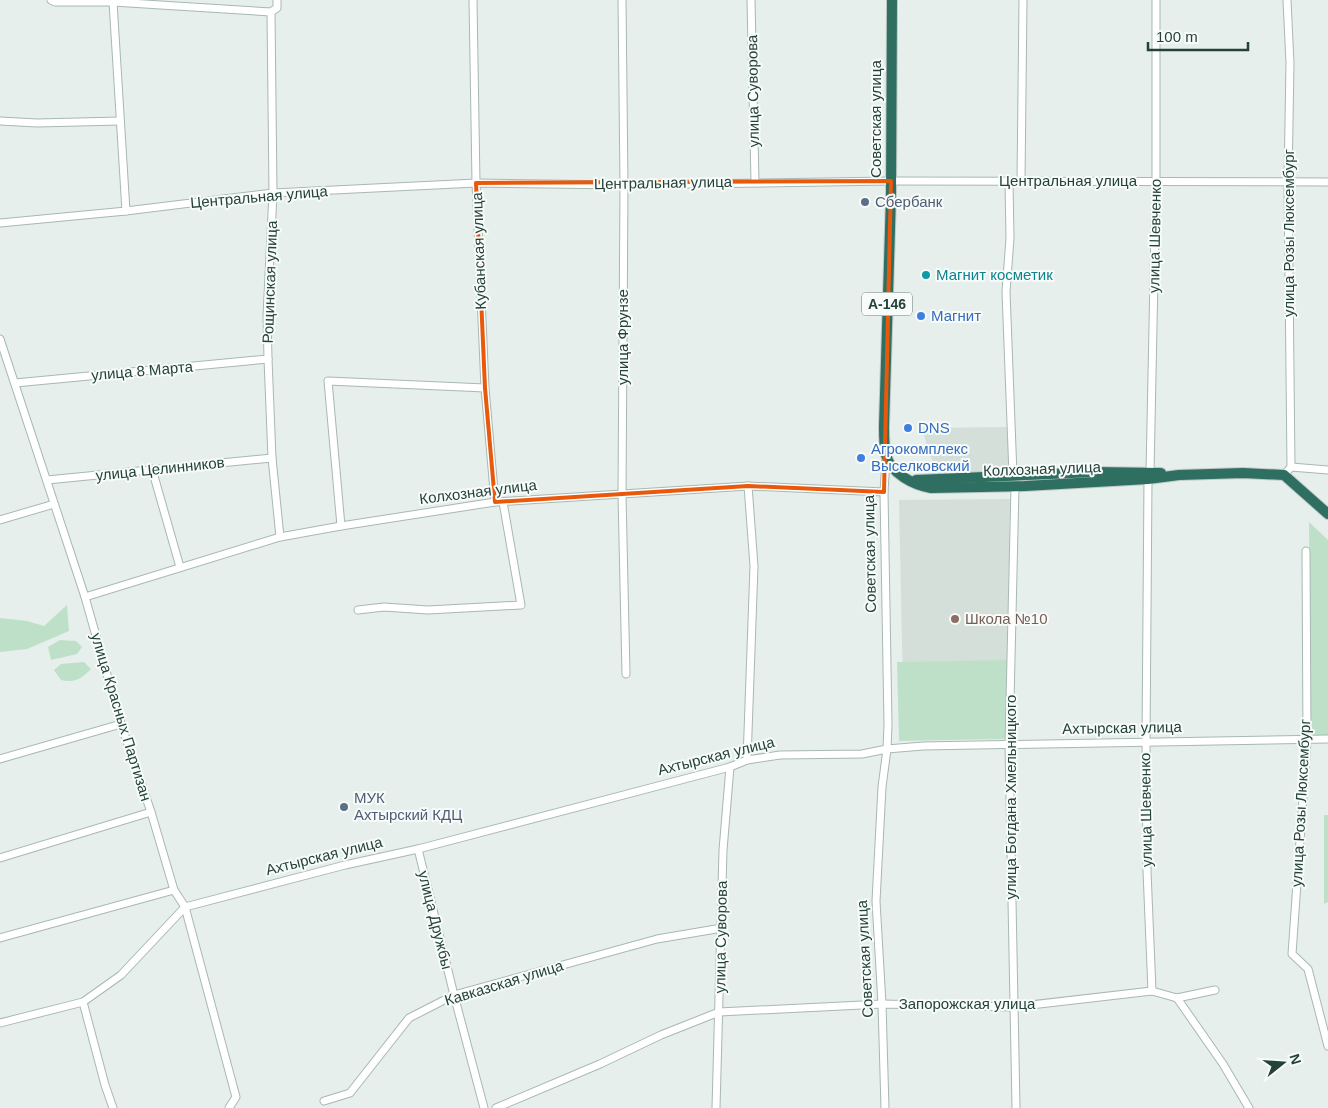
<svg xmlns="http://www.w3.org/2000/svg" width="1328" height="1108" viewBox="0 0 1328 1108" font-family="Helvetica,sans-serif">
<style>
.built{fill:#d4dfda}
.green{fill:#bfe0c8}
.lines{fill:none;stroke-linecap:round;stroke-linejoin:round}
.minor-casing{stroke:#a8b8b2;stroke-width:9}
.highway-casing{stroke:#c2cac8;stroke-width:12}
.minor{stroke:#fff;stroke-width:7}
.highway{stroke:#2f6f62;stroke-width:10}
.marked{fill:none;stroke:#e8590c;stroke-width:4;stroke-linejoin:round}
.service-dot{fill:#5c6f8a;stroke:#f7fbf9;stroke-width:2}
.culture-dot{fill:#0f9aa8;stroke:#f7fbf9;stroke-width:2}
.shop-dot{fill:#3f7fe0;stroke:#f7fbf9;stroke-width:2}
.education-dot{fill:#8d6e63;stroke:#f7fbf9;stroke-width:2}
.labels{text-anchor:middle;stroke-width:4;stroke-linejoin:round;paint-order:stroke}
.shield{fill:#f7fbf9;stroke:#637a73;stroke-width:1}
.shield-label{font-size:14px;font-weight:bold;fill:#24423a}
.street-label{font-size:15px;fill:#24423a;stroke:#f7fbf9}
.service-label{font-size:15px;fill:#4e5e75;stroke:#f7fbf9;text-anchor:start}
.culture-label{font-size:15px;fill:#0d838f;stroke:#f7fbf9;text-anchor:start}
.shop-label{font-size:15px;fill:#366cbe;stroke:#f7fbf9;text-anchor:start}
.education-label{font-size:15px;fill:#785e54;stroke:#f7fbf9;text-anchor:start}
</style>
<rect width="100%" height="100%" fill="#e6efeb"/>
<!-- built -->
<g class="built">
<polygon points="1008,427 1009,474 944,476 938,471 930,456 922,428"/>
<polygon points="1010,499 1006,738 904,740 899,500"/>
</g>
<!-- green -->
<g class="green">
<polygon points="1309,522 1328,540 1328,736 1311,737"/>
<polygon points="67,605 69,631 27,649 0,652 0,618 27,621 44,626"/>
<polygon points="60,640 76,641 82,647 77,654 51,660 48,647"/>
<polygon points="1007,660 1006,739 899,741 897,662"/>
<path d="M84,662l7,7c-10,10 -16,14 -30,11l-7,-10 7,-6z"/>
<polygon points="1324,815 1328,815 1328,902 1324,904"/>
</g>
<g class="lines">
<defs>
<g id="minor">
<polyline points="51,0 55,2 113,2 271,12"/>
<polyline points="277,0 277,8 271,12 273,193 267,316 268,359 272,458 280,537"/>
<polyline points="473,0 476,183 485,388 495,502"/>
<polyline points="622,0 624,185 622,495 626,674"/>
<polyline points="751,0 755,182"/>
<polyline points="1287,0 1290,63 1288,181 1291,467"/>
<polyline points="113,2 126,211"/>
<polyline points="0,121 37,123 120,121"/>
<polyline points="1021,181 1023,0"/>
<polyline points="1009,182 1010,238 1006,292 1013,475"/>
<polyline points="0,223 126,211 273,193 476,183 624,185 891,181 1328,182"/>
<polyline points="0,339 85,597 121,724 151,812 174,890 185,907 236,1097 229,1108"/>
<polyline points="15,383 268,359"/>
<polyline points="152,469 180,567"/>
<polyline points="1150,472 1156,181 1156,0"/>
<polyline points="1284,475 1291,467 1328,470"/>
<polyline points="1148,479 1146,743 1147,871 1152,991"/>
<polyline points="47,480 272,458"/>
<polyline points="1015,486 1009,745 1016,1108"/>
<polyline points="0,520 54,504"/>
<polyline points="341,526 328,381 485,388"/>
<polyline points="1306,551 1307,741 1292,954 1308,969 1328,1046"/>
<polyline points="85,597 280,537 341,526 495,502 748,486 884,492"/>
<polyline points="358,610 384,607 428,610 521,605 503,502"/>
<polyline points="0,759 121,724"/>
<polyline points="747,760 754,566 748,486"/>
<polyline points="418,849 454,995 484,1108"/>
<polyline points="0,858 151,812"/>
<polyline points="0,938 174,890"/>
<polyline points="1177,998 1223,1064 1249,1108"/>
<polyline points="83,1002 105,1085 113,1108"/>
<polyline points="0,1023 83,1002 121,975 185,907 345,865 418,849 730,767 747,760 780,755 862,754 887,749 923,746 1328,739"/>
<polyline points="324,1101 350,1093 409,1018 454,995 657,939 722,928"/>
<polyline points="496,1108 600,1064 661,1035 719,1012 882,1004 1013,1007 1152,991 1177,998 1215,990"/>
<polyline points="716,1108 723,850 730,767"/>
<polyline points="885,1108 882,1004 876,901 882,787 887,749 888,724 884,492 886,459"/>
</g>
<g id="highway">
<path d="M892,0l-1,196 -7,231c0,9 0,19 2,28 5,19 28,30 45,33l94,-2 123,-7 31,-4 64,-2 41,2 44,39"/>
<polyline points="916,480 1094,472 1161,473"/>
</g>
</defs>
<!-- minor casing -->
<use href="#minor" class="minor-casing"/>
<!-- highway casing -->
<use href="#highway" class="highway-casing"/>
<!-- minor -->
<use href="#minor" class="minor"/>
<!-- highway -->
<use href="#highway" class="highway"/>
</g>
<!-- marked area -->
<path class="marked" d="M891,181l-7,311 -136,-6 -253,16 -10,-114 -9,-205z"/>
<!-- markers -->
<g class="service-dot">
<circle cx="865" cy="202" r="5"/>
<circle cx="344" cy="807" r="5"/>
</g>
<circle class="culture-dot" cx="926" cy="275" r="5"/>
<g class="shop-dot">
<circle cx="921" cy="316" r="5"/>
<circle cx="908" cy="428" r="5"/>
<circle cx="861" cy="458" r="5"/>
</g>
<circle class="education-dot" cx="955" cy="619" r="5"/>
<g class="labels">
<!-- shield labels -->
<rect class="shield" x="862" y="292.5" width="50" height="23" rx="4"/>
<g class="shield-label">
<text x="887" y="309">А-146</text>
</g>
<!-- street labels -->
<g class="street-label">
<text transform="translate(753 91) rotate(-91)" y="5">улица Суворова</text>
<text transform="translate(876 119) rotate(-90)" y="5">Советская улица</text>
<text x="1068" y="186">Центральная улица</text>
<text transform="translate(663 183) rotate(-1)" y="5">Центральная улица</text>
<text transform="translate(259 197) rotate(-5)" y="5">Центральная улица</text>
<text transform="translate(1289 233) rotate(-90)" y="5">улица Розы Люксембург</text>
<text transform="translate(1155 236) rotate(-89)" y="5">улица Шевченко</text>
<text transform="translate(479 251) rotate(-92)" y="5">Кубанская улица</text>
<text transform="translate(270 282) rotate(-88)" y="5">Рощинская улица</text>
<text transform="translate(623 337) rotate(-90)" y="5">улица Фрунзе</text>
<text transform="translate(142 371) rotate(-5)" y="5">улица 8 Марта</text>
<text transform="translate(160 469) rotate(-6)" y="5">улица Целинников</text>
<text transform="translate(1042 469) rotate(-2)" y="5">Колхозная улица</text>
<text transform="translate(478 492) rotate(-7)" y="5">Колхозная улица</text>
<text transform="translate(870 554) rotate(-91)" y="5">Советская улица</text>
<text transform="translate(121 717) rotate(73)" y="5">улица Красных Партизан</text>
<text transform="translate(1122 728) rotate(-1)" y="5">Ахтырская улица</text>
<text transform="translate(716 756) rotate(-14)" y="5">Ахтырская улица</text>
<text transform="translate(1011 797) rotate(-90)" y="5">улица Богдана Хмельницкого</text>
<text transform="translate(1301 803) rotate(-87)" y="5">улица Розы Люксембург</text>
<text transform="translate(1146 810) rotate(-91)" y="5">улица Шевченко</text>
<text transform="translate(324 856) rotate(-14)" y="5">Ахтырская улица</text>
<text transform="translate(435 920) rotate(76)" y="5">улица Дружбы</text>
<text transform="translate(721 937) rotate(-89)" y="5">улица Суворова</text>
<text transform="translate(865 959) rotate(-93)" y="5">Советская улица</text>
<text transform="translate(504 983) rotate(-17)" y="5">Кавказская улица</text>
<text x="967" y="1009">Запорожская улица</text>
</g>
<!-- service labels -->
<g class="service-label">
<text x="875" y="207">Сбербанк</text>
<text x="354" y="803">МУК<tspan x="354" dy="17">Ахтырский КДЦ</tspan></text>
</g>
<!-- culture labels -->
<g class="culture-label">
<text x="936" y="280">Магнит косметик</text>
</g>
<!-- shop labels -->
<g class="shop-label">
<text x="931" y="321">Магнит</text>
<text x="918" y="433">DNS</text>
<text x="871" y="454">Агрокомплекс<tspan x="871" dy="17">Выселковский</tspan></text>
</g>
<!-- education labels -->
<g class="education-label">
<text x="965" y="624">Школа №10</text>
</g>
</g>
<!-- north arrow -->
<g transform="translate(1283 1063) rotate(73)" stroke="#f7fbf9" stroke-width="4" paint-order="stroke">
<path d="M0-4L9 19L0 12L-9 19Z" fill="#24423a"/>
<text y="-8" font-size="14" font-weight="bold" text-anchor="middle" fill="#24423a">N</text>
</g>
<!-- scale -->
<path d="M1148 42v8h100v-8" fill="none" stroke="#24423a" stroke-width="2.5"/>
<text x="1156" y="42" font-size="15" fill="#24423a" stroke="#f7fbf9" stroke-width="4" paint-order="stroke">100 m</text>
</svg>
